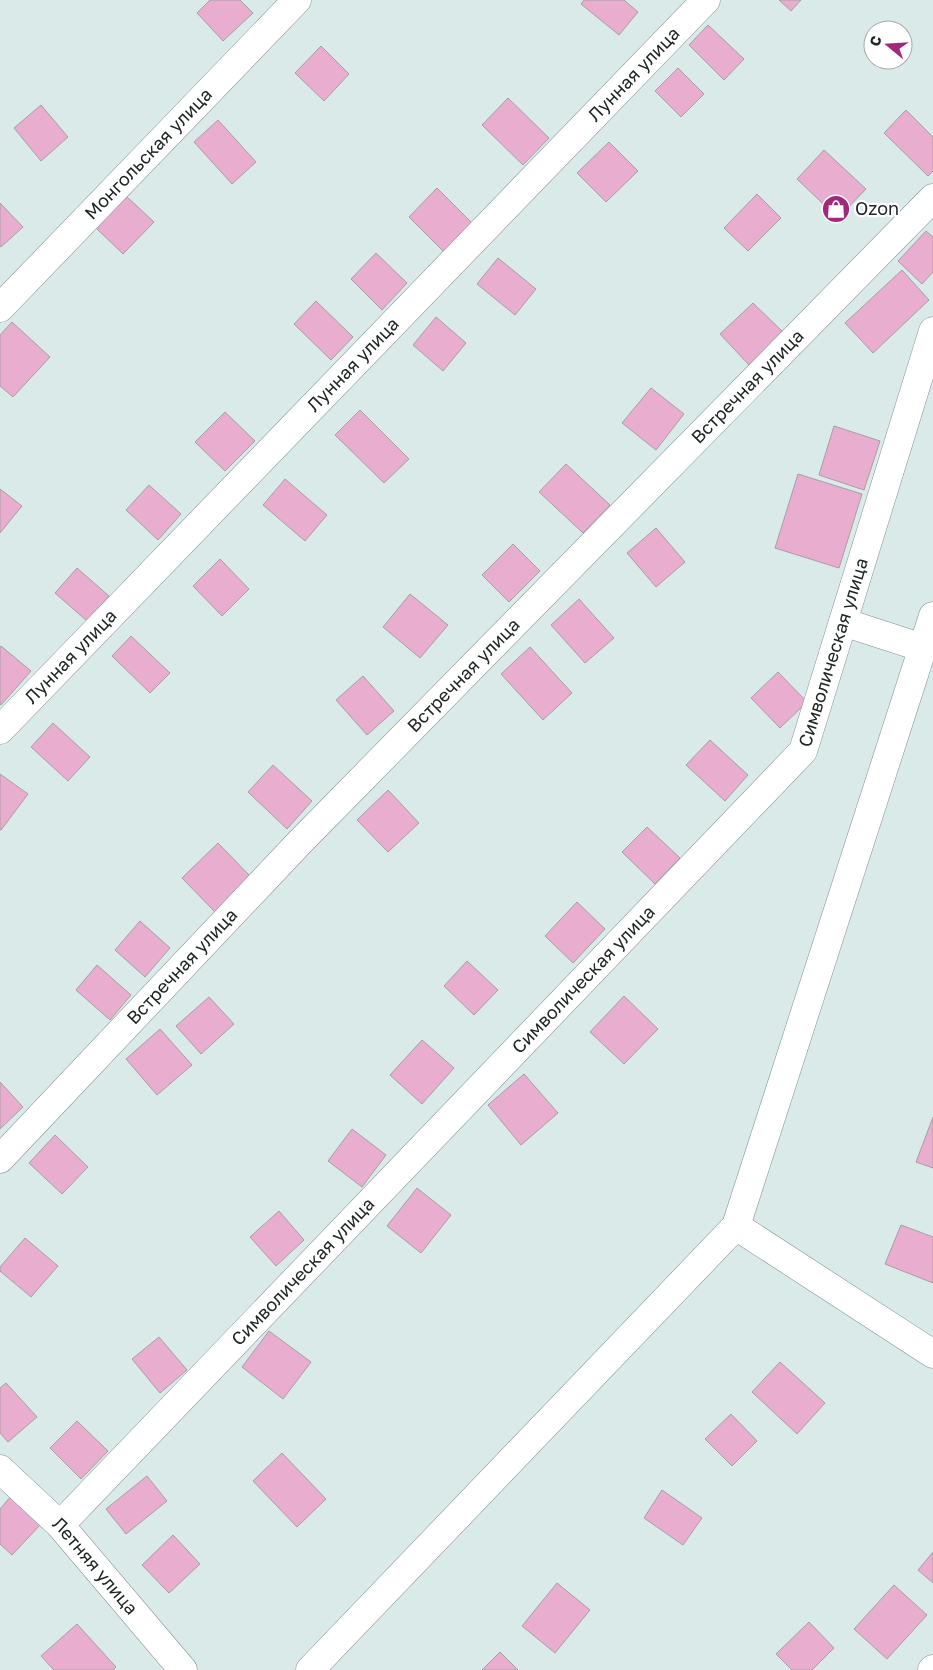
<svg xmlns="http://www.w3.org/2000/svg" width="933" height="1670" viewBox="0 0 933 1670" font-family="'Golos Text',sans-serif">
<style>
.building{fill:#e9add0;stroke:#a99da4}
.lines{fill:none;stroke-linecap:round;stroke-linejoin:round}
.minor-casing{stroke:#81908f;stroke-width:29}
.minor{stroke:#fff;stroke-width:28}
.labels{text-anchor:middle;stroke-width:4.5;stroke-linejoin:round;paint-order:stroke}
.street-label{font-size:18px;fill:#202626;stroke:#fff}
.poi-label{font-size:18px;fill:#202626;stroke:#fff;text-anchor:start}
</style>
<rect width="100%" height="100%" fill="#daeae9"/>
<!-- building -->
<g class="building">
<polygon points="210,0 240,0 253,13 223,41 197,13"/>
<polygon points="584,0 624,0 638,12 619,35 581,4"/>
<polygon points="779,0 801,0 791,11"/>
<polygon points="708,25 744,59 724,80 689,45"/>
<polygon points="321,46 349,74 324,101 295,73"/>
<polygon points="678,68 704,94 681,117 655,91"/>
<polygon points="508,98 549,138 523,165 482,125"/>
<polygon points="41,105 68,137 41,161 14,128"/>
<polygon points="906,110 933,137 933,171 928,176 884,133"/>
<polygon points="218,120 256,162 232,184 194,142"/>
<polygon points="609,142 638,171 606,202 577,173"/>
<polygon points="824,150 866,189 838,218 797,179"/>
<polygon points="437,188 473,224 444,252 409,217"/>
<polygon points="757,194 781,218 748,251 724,228"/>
<polygon points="125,195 154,222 123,254 95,227"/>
<polygon points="0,203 23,227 1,247 0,246"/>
<polygon points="926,231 933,237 933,272 922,284 898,261"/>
<polygon points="376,253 407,283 382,310 351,279"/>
<polygon points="498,258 536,289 515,315 477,284"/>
<polygon points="902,270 929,300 873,353 845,323"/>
<polygon points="316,301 353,337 331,360 294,324"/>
<polygon points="753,303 784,333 749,365 720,334"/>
<polygon points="436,317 466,343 443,371 413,345"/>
<polygon points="12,322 50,357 13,397 0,386 0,335"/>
<polygon points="651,388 684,414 656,450 622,423"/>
<polygon points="360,410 409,459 384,483 335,435"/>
<polygon points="225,412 255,441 225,471 195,442"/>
<polygon points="834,426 880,441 864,490 819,475"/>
<polygon points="566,464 610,505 583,533 539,492"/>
<polygon points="798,474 862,494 839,568 775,548"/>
<polygon points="285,479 327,515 305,541 263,505"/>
<polygon points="149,485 181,514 158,540 126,510"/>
<polygon points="0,489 22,506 0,533"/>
<polygon points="656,528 685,562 656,587 627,553"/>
<polygon points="513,544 540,571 509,602 482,575"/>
<polygon points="220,559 249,589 222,616 193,586"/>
<polygon points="77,568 109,596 87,621 55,593"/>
<polygon points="410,594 448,625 420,658 383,627"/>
<polygon points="579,599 614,638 585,663 551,625"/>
<polygon points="131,636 170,673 150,693 112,656"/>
<polygon points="1,646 31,671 1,705 0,704 0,648"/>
<polygon points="530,647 572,693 543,720 501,674"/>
<polygon points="778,672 807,702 780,728 751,698"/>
<polygon points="363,676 394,711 367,735 336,700"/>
<polygon points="53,723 90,757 68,781 31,747"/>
<polygon points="710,740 748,775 725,801 686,765"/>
<polygon points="273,765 312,801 287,829 248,792"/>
<polygon points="0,774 28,794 1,830 0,830"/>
<polygon points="388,790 419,823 388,852 357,820"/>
<polygon points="647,827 680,858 655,884 622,852"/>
<polygon points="218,843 251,877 215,912 182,878"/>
<polygon points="577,902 605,929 573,963 545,936"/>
<polygon points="140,921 170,948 145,977 115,950"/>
<polygon points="467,961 498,990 474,1015 444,986"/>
<polygon points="97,965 131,995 110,1020 76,990"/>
<polygon points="624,996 658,1029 624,1064 590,1032"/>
<polygon points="209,997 234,1024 201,1054 176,1026"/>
<polygon points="160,1029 192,1065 157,1095 126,1059"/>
<polygon points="422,1040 454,1068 422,1104 390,1075"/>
<polygon points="524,1074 558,1113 521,1145 488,1105"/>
<polygon points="0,1082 23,1107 0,1129"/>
<polygon points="933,1117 933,1168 916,1162"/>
<polygon points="352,1129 386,1155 362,1187 328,1161"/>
<polygon points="55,1135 88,1167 62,1194 29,1163"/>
<polygon points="417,1188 451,1215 421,1253 387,1226"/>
<polygon points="279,1211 304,1240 276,1266 250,1237"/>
<polygon points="901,1225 933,1237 933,1283 885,1264"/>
<polygon points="25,1238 58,1266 31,1297 0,1271 0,1267"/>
<polygon points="269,1331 311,1362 283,1399 242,1367"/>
<polygon points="159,1337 187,1370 160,1393 132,1359"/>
<polygon points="780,1362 825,1403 797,1434 752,1392"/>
<polygon points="6,1383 37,1417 8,1442 0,1433 0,1388"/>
<polygon points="731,1414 757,1441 732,1466 705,1439"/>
<polygon points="77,1421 108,1451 81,1479 50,1448"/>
<polygon points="282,1453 326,1499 297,1527 253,1481"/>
<polygon points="147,1476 167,1501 126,1534 106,1509"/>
<polygon points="662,1490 702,1518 683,1545 644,1518"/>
<polygon points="12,1495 42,1523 12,1555 0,1544 0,1509"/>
<polygon points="173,1535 200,1564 169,1593 142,1565"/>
<polygon points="933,1552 933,1583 918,1570"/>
<polygon points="557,1583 590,1610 555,1653 522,1626"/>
<polygon points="894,1585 927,1615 887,1659 854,1629"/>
<polygon points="809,1622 834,1648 812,1670 792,1670 776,1654"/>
<polygon points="77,1624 116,1667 113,1670 54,1670 41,1656"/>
<polygon points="500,1652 518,1670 482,1670"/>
</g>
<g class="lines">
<defs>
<g id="minor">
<path id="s1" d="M0,308l297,-308"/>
<polyline points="843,622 923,648"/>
<path id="s2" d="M0,730l706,-730"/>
<path id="s3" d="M0,1159l300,-317 633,-644"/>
<polyline points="736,1226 933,1354"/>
<path id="s4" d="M0,1469l60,56 123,145"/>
<path id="s5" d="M60,1525l743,-774 130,-420"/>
<polyline points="310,1670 736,1226 933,616"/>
<polyline points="932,1670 933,1669"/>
</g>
</defs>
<!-- minor casing -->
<use href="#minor" class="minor-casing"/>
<!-- minor -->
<use href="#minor" class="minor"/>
</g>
<!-- icons -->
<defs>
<symbol id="shop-disc" viewBox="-11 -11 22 22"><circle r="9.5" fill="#a2287d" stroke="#fff"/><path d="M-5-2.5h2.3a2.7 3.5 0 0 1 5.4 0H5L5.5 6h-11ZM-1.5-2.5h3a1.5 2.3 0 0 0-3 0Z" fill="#fff"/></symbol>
</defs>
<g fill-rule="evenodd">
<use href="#shop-disc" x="820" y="193" width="32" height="32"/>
</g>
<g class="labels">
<!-- street labels -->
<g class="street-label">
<text dy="6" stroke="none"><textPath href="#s2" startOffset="912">Лунная улица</textPath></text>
<text dy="6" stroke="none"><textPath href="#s1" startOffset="214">Монгольская улица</textPath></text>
<text dy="6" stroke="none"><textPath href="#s2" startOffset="508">Лунная улица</textPath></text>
<text dy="6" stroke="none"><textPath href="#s3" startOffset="1075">Встречная улица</textPath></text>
<text dy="6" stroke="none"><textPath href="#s5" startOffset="1176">Символическая улица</textPath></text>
<text dy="6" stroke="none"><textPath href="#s2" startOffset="102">Лунная улица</textPath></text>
<text dy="6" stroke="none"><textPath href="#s3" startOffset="670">Встречная улица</textPath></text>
<text dy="6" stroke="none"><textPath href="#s3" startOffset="265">Встречная улица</textPath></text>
<text dy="6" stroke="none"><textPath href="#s5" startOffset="756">Символическая улица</textPath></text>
<text dy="6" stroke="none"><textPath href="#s5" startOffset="351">Символическая улица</textPath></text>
<text dy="6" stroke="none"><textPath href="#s4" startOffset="136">Летняя улица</textPath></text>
</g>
<!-- poi labels -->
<g class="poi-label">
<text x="855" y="215">Ozon</text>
</g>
</g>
<!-- north arrow -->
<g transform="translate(888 45) rotate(288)"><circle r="24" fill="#ffffff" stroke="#a6a8a8"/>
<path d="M0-4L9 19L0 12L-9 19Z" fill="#a2287d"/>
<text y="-8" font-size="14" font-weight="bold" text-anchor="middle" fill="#202626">С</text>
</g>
</svg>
